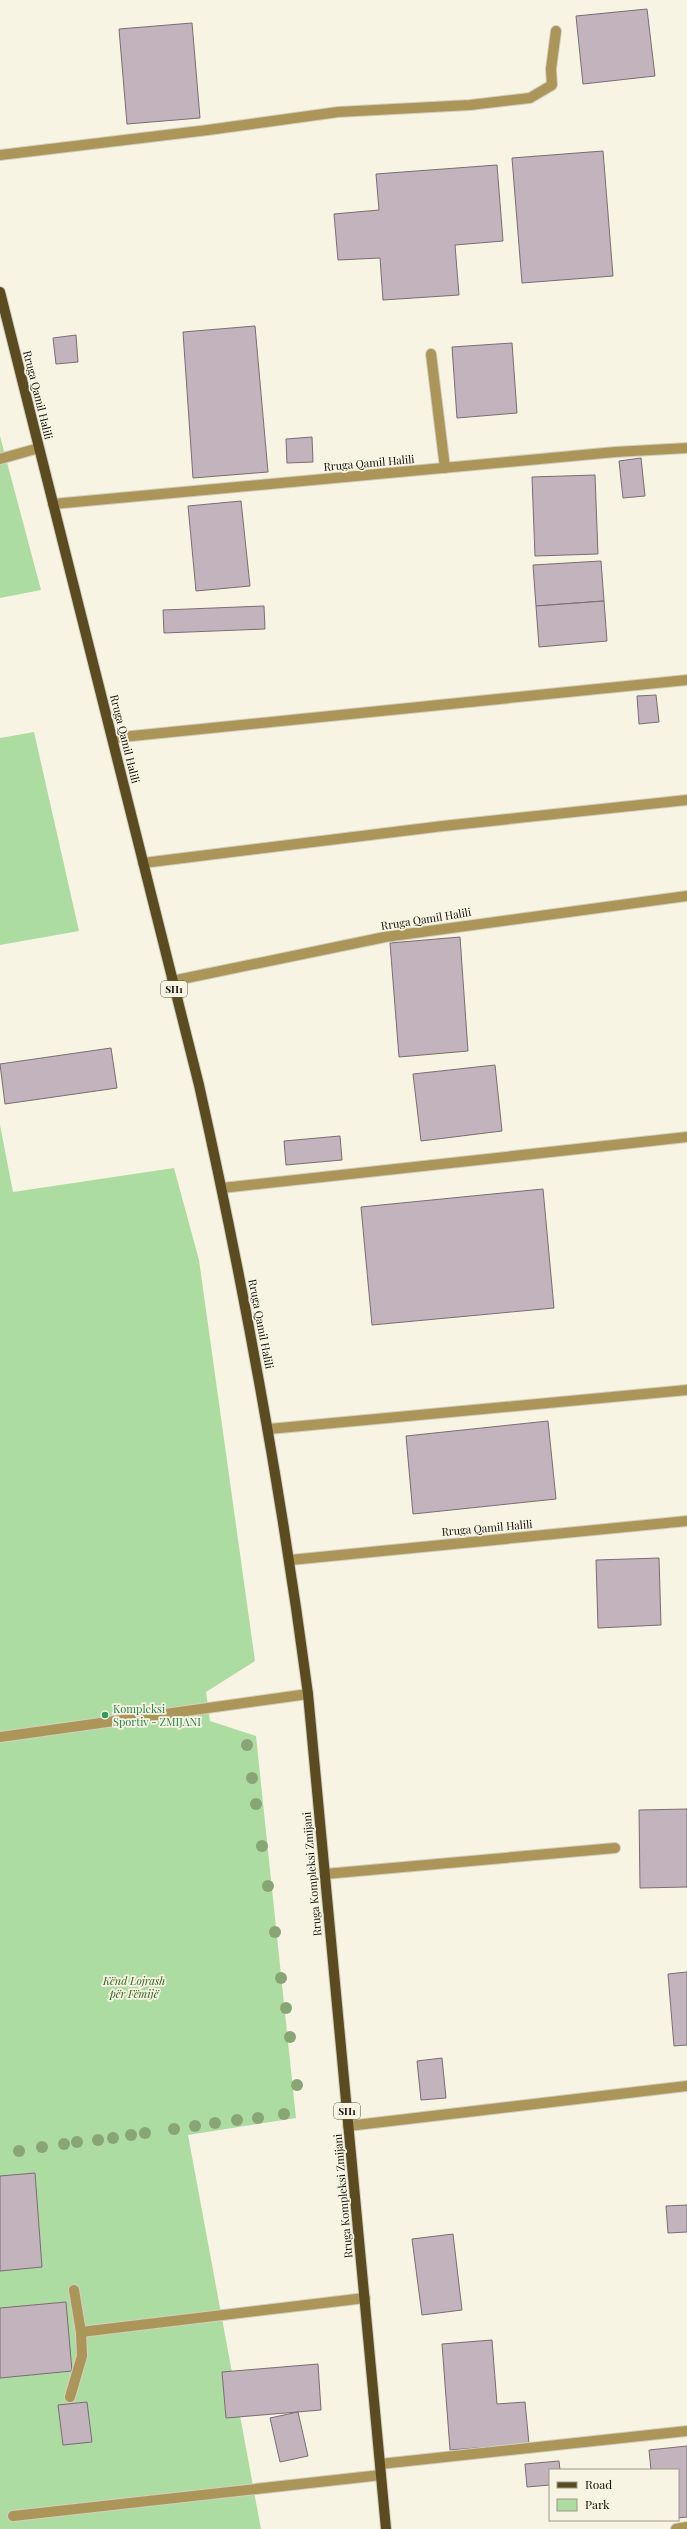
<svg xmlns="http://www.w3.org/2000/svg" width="687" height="2529" viewBox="0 0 687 2529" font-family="'Playfair Display',serif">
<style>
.green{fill:#addca2}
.building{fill:#c3b3bc;stroke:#7b6c74}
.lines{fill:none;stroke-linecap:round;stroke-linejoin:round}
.lane-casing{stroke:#d3cfc0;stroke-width:12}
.street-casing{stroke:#d3cfc0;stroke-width:12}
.primary-casing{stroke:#d3cfc0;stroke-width:12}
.lane{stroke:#ac9558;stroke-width:10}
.street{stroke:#ac9558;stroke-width:10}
.primary{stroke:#5a4b20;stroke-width:10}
.tree{fill:#88a675}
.leisure-dot{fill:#2e9e5b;stroke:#f8f4e3;stroke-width:1.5}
.labels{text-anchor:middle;stroke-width:3.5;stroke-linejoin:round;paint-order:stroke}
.shield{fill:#f8f4e3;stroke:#56544b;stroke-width:1}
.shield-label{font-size:10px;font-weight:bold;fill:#110f0a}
.street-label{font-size:11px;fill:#110f0a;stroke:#f8f4e3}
.leisure-label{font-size:11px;fill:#27864d;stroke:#f8f4e3;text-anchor:start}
.park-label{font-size:11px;font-style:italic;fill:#2c671b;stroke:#f8f4e3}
</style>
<rect width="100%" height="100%" fill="#f8f4e3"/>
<!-- green -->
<g class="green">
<polygon points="0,436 41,590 0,598"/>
<polygon points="34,732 79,931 0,945 0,738"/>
<polygon points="0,1125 13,1192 174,1168 199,1260 255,1661 206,1692 210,1721 256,1736 296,2118 188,2135 261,2529 0,2529"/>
</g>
<!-- building -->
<g class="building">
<polygon points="647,9 655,76 583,84 576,16"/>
<polygon points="192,23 200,118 127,124 119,29"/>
<polygon points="603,151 613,276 522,283 512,158"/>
<polygon points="497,165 503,241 455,245 459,295 383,300 380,258 338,260 334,214 379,210 376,174"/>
<polygon points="255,326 268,472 193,478 183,332"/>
<polygon points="76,335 78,362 56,364 53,338"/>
<polygon points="512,343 517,413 457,418 452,347"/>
<polygon points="312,437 313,462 287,463 286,439"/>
<polygon points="641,458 645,496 623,498 619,461"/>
<polygon points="595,475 598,554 535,556 532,477"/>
<polygon points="241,501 250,586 196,591 188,506"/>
<polygon points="601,561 604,601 536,606 533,565"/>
<polygon points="604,601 607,641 539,647 536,606"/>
<polygon points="264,606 265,629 164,633 163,610"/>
<polygon points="656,695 659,722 639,724 637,696"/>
<polygon points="460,937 468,1051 399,1057 390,943"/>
<polygon points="111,1048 117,1088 5,1104 0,1064"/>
<polygon points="495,1065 502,1131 421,1141 413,1074"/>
<polygon points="340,1136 342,1160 286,1165 284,1141"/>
<polygon points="543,1189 554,1308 372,1325 361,1207"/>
<polygon points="548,1421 556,1499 413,1514 406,1436"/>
<polygon points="659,1558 661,1625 598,1628 596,1560"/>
<polygon points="687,1809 687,1887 640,1888 639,1810"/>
<polygon points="687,1972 687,2045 674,2046 668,1974"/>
<polygon points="442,2058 446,2098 421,2100 417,2061"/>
<polygon points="35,2173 42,2267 0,2271 0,2176"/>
<polygon points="687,2205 687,2232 668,2233 666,2206"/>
<polygon points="453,2234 462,2310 422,2315 412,2239"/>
<polygon points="66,2302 72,2371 0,2378 0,2308"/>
<polygon points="492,2340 497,2404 525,2402 529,2444 450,2450 442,2344"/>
<polygon points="318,2364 321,2410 226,2418 222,2372"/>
<polygon points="87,2402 92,2442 63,2445 58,2405"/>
<polygon points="298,2412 308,2456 280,2462 270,2418"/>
<polygon points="687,2446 687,2517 678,2518 678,2470 651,2470 649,2450"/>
<polygon points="559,2461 560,2470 550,2470 550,2485 527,2487 525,2464"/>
</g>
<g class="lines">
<defs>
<g id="lane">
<polyline points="0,155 208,130 338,112 470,105 530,98 552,85 551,69 556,31"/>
<polyline points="431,354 445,468"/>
<polyline points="0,459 39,448"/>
<polyline points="112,738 687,680"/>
<polyline points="143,863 443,826 687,800"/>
<polyline points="172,981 385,937 687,896"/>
<polyline points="222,1188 687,1137"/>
<polyline points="269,1429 687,1390"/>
<polyline points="290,1560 687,1521"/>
<polyline points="0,1737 308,1694"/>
<polyline points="325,1874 615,1848"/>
<polyline points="348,2126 687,2086"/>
<polyline points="81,2332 365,2298"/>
<polyline points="70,2397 82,2356 81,2332 74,2290"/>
<polyline points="380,2464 687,2431"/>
<polyline points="13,2516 381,2475"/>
<polyline points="676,2529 687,2527"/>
</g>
<polyline id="street" points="53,504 615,452 687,448"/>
<path id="primary" d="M0,292l199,793c45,202 82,404 109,609l78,835"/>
</defs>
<!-- lane casing -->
<use href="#lane" class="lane-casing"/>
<!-- street casing -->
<use href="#street" class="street-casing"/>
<!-- primary casing -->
<use href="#primary" class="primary-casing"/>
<!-- lane -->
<use href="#lane" class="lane"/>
<!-- street -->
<use href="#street" class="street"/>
<!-- primary -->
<use href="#primary" class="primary"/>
</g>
<!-- trees -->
<g class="tree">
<circle cx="247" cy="1745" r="6"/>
<circle cx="252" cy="1778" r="6"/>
<circle cx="256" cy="1804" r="6"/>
<circle cx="262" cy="1846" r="6"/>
<circle cx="268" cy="1886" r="6"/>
<circle cx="275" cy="1932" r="6"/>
<circle cx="281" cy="1978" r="6"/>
<circle cx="286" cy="2008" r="6"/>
<circle cx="290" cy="2037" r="6"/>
<circle cx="297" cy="2085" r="6"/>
<circle cx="284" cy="2114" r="6"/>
<circle cx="258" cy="2118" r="6"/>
<circle cx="237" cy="2120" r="6"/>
<circle cx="215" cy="2123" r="6"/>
<circle cx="195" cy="2126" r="6"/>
<circle cx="174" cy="2129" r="6"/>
<circle cx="145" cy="2133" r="6"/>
<circle cx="131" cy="2135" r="6"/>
<circle cx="113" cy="2138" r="6"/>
<circle cx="98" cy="2140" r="6"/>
<circle cx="77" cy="2142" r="6"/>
<circle cx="64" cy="2144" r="6"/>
<circle cx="42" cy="2147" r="6"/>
<circle cx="19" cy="2151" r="6"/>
</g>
<!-- markers -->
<circle class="leisure-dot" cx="105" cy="1715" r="4"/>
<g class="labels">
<!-- shield labels -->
<g class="shield">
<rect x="161" y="981" width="26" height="16" rx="3"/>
<rect x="334" y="2103" width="26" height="16" rx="3"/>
</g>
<g class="shield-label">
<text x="174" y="993">SH1</text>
<text x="347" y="2115">SH1</text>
</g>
<!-- street labels -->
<g class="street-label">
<text transform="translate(38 395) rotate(76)" y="4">Rruga Qamil Halili</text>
<text transform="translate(369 463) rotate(-5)" y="4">Rruga Qamil Halili</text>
<text transform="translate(125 739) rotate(76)" y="4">Rruga Qamil Halili</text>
<text transform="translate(426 919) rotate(-9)" y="4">Rruga Qamil Halili</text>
<text transform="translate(261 1324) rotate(79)" y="4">Rruga Qamil Halili</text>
<text transform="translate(487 1528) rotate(-5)" y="4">Rruga Qamil Halili</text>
<text transform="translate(312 1874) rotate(-95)" y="4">Rruga Kompleksi Zmijani</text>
<text transform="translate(343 2196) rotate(-95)" y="4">Rruga Kompleksi Zmijani</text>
</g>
<!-- leisure labels -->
<g class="leisure-label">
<text x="113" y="1713">Kompleksi<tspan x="113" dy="13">Sportiv - ZMIJANI</tspan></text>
</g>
<!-- park labels -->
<g class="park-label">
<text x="134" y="1985">Kënd Lojrash<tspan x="134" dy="13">për Fëmijë</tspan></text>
</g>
</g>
<!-- legend -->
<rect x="549" y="2469" width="130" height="52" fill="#f8f4e3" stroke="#9c988c"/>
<rect x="557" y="2482" width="20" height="6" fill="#5a4b20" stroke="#9c988c"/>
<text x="585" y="2489" font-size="12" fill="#110f0a">Road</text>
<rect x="557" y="2499" width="20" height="12" fill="#addca2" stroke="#9c988c"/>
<text x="585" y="2509" font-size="12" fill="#110f0a">Park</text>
</svg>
